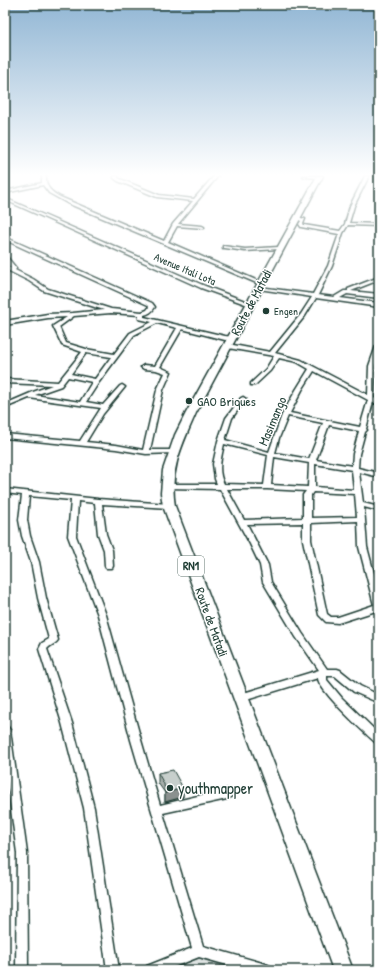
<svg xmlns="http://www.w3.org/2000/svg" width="384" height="975" viewBox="0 0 384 975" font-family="'Patrick Hand',sans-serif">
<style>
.green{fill:#dee3e2;stroke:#7e908b}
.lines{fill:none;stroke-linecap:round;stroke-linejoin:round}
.street-casing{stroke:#1f3d34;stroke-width:3}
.highway-casing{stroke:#1f3d34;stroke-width:3}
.street{fill:#fff;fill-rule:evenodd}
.highway{fill:#fff;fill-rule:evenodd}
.wall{fill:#abb2af;stroke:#1f3d34}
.shaded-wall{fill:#8b918f;stroke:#1f3d34}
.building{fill:#c7cfcc;stroke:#1f3d34}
.poi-dot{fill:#1f3d34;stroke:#fff;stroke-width:1.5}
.labels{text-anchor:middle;stroke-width:3;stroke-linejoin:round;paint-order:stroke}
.far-street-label{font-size:11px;fill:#1f3d34;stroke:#fff}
.far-poi-label{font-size:11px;fill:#1f3d34;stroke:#fff;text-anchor:start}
.shield{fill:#fff;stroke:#627771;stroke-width:1}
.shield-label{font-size:12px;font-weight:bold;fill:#1f3d34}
.street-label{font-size:13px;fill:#1f3d34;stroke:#fff}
.poi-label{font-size:13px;fill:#1f3d34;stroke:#fff;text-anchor:start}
.near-poi-label{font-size:16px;fill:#1f3d34;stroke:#fff;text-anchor:start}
</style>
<rect width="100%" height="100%" fill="#fff"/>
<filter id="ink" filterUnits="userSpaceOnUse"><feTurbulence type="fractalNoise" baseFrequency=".025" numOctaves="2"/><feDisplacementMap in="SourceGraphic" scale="8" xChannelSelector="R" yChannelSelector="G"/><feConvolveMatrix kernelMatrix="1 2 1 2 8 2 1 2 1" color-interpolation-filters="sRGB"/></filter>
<g filter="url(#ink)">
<!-- green -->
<polygon class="green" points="199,958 234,970 169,970"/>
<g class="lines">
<defs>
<g id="street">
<path d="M42,176h4c-1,11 5,16 14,21l104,44 9,-17 20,-23 -36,-4 -39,-16 -4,-3v-2h4v2l2,1 39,16 35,4 20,-23h4l-40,48 24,2 2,1v1l-27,-2 -9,16 95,41 -4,1 -192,-81 -18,-10 -6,-8 -38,8v-2l37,-8z"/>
<polygon points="303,176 314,176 321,177 319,178 305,177"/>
<path d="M365,176h4l-15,30 -5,17 30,1v2l-31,-1 -5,8 -11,33 -14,29 16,2 10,-6h4v-2l31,-12v3l-28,11 28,3v4l-32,-4 -7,4 39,5v4l-63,-9 -11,18 -30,37 26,7 67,35 1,-29 7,-20 3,-2v10l-4,12 -1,32 5,3v4l-6,-3 -7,27 1,1 -2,2 -6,22 -1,14 21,5v4l-20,-5 4,31 16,4v4l-15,-4 3,40 12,45v18l-41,13 -12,-1 -7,-7 -16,-75v-17l-56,1 21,41 3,17 31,51 25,36h10l3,1 20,16 19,9v8l-25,-11 -19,-16h-8v4l15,18 37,36v10l-3,-1c-11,-10 -58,-53 -58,-65l-78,24 -3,-1 -2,-3 2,-3 82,-25 -23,-33 -33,-55 -3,-17 -10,-21 -30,-55 -54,-1 -3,-2 3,-2h51l-2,-5 -2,-15 5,-23 8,-23 15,-20 2,-1 3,2 -14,19 -7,22 44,12 13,-37 14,-25 13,-21 -12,-7 -18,-4 -9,13 -15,14h-4v-2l15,-14 8,-13 -46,-8 -3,-2 3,-2 42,8 31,-38 11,-17 -53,-8 -2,-1 2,-1 54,7 15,-28 11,-32 -38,-7 -2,-3 2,-3 -6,-3 2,-1 8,2 -2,5 1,1 36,6 5,-7 5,-18zM314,371l54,29 -8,27 -70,-14 12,-23zM288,416l35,7 -14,36 -34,-6 4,-15zM329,425l30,6 -6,23 -1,12 -36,-6zM224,444l44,11 -4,30 -40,-1c-7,-13 -3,-26 0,-40zM274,457l35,6 -1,24 -37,-2zM315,464l37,6 2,20 -39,-3zM227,489h40l39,2 -3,4v23l-59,2zM313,492l42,2 2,23 -46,1v-23zM358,521l1,26 15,58 -36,12h-7l-4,-3 -16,-74v-17z"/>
<polygon points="5,198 205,286 253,304 248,305 201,288 5,200"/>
<path d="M5,237l147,66 3,4c-3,5 -6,7 -11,8v2l81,19 8,1v2l-8,1 -43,-11 -22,38 11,5 -8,18 -13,60h22l3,2 -1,1 -28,1 -30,-5 -111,-11v-4l75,7 21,-33 -72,-10 -24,10v-4l28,-12 19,-7 -47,-2v-4l53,3 24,-30 -20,-7 -9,-19 14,-9 -19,1 -43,7v-4l43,-7 25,-1 31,-3 -60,-19 -15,-10 -24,-12v-3l6,2 -6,-7v-4h2l9,11v1l-1,1 18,9 15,10 63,20 31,3 5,-2 2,-3 -1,-2 -143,-65zM111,313l28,2v4l13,3 -22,11 -16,21 -28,-5 -20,-6 -7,-16 15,-11zM157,323l20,5 -22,38 -11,-1 -3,2 3,2 12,1 9,3 -8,17 -14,60 -27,-5 -30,-3 17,-28 22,-27 -3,-2 -2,1 -17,19 -17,-3 13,-20 35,-47zM86,353l25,4 -16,22 -24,-5zM68,377l24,5 -12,20 -45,-7 26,-9z"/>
<polygon points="223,246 245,249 279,247 281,248 279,249 245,251 225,248 223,248"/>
<path d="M5,489l93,10 71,5 4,2 -4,2 -67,-4 4,30 6,16 1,16 -1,2h-6l-1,-2 -1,-16 -6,-16 -3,-31 -17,-2 -2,35 30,79 35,125 19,65 67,-16 4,2 1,3 -1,3 -4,2 -64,14 40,133 63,18 4,2 2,4h-27l-46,-13 -33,13h-21l2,-4 45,-18 -61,-208 -33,-125 -30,-79 3,-36 -42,-4 -2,24 3,16 9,26 7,36 12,42c-2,4 -8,5 -11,9l25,74 22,85 25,162h-12l-23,-162 -22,-85 -23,-74 3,-6 7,-4 -11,-41 -7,-36 -9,-26 -3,-16 3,-25 -17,-2z"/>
<polygon points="5,726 8,727 10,730 27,853 28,970 16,970 17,853 5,766"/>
</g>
<path id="highway" d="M317,176h6l-127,237c-14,32 -27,57 -21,93l178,464h-20l-170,-464 -2,-13 2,-23 12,-35 11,-22z"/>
</defs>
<!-- street casing -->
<use href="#street" class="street-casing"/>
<!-- highway casing -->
<use href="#highway" class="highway-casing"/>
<!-- street -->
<use href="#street" class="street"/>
<!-- highway -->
<use href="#highway" class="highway"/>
</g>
<!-- wall -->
<polygon class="wall" points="158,773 183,788 183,797 165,802 165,793 158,783"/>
<!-- shaded-wall -->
<polygon class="shaded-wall" points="183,788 183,797 165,802 165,793"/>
<!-- building -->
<polygon class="building" points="173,770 183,788 165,793 164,784 158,773"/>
</g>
<!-- sky -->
<linearGradient id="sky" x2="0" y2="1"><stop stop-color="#91b6d4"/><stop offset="0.56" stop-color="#fff"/><stop offset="1" stop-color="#fff" stop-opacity="0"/></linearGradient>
<rect width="384" height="312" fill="url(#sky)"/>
<!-- markers -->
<g class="poi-dot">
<circle cx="266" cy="311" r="4"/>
<circle cx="189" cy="401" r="4"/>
<circle cx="170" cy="788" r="4"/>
</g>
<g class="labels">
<!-- far-street labels -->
<g class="far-street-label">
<text transform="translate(185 269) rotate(23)" y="4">Avenue Itali Lota</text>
</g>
<!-- far-poi labels -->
<g class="far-poi-label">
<text x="274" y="315">Engen</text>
</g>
<!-- shield labels -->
<rect class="shield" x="178" y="556" width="26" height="20" rx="3"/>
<g class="shield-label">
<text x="191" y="570">RN1</text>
</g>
<!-- street labels -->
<g class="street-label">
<text transform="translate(251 302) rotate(-62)" y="5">Route de Matadi</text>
<text transform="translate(272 421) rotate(-67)" y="5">Masimango</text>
<text transform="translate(212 622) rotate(70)" y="5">Route de Matadi</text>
</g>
<!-- poi labels -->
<g class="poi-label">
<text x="197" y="406">GAO Briques</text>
</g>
<!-- near-poi labels -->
<g class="near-poi-label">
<text x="178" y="794">youthmapper</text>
</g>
</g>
<!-- margin -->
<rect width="384" height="975" fill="none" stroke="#fff" stroke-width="20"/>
<rect x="10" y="10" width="364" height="955" fill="none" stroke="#1f3d34" stroke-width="1.5" filter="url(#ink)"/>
</svg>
